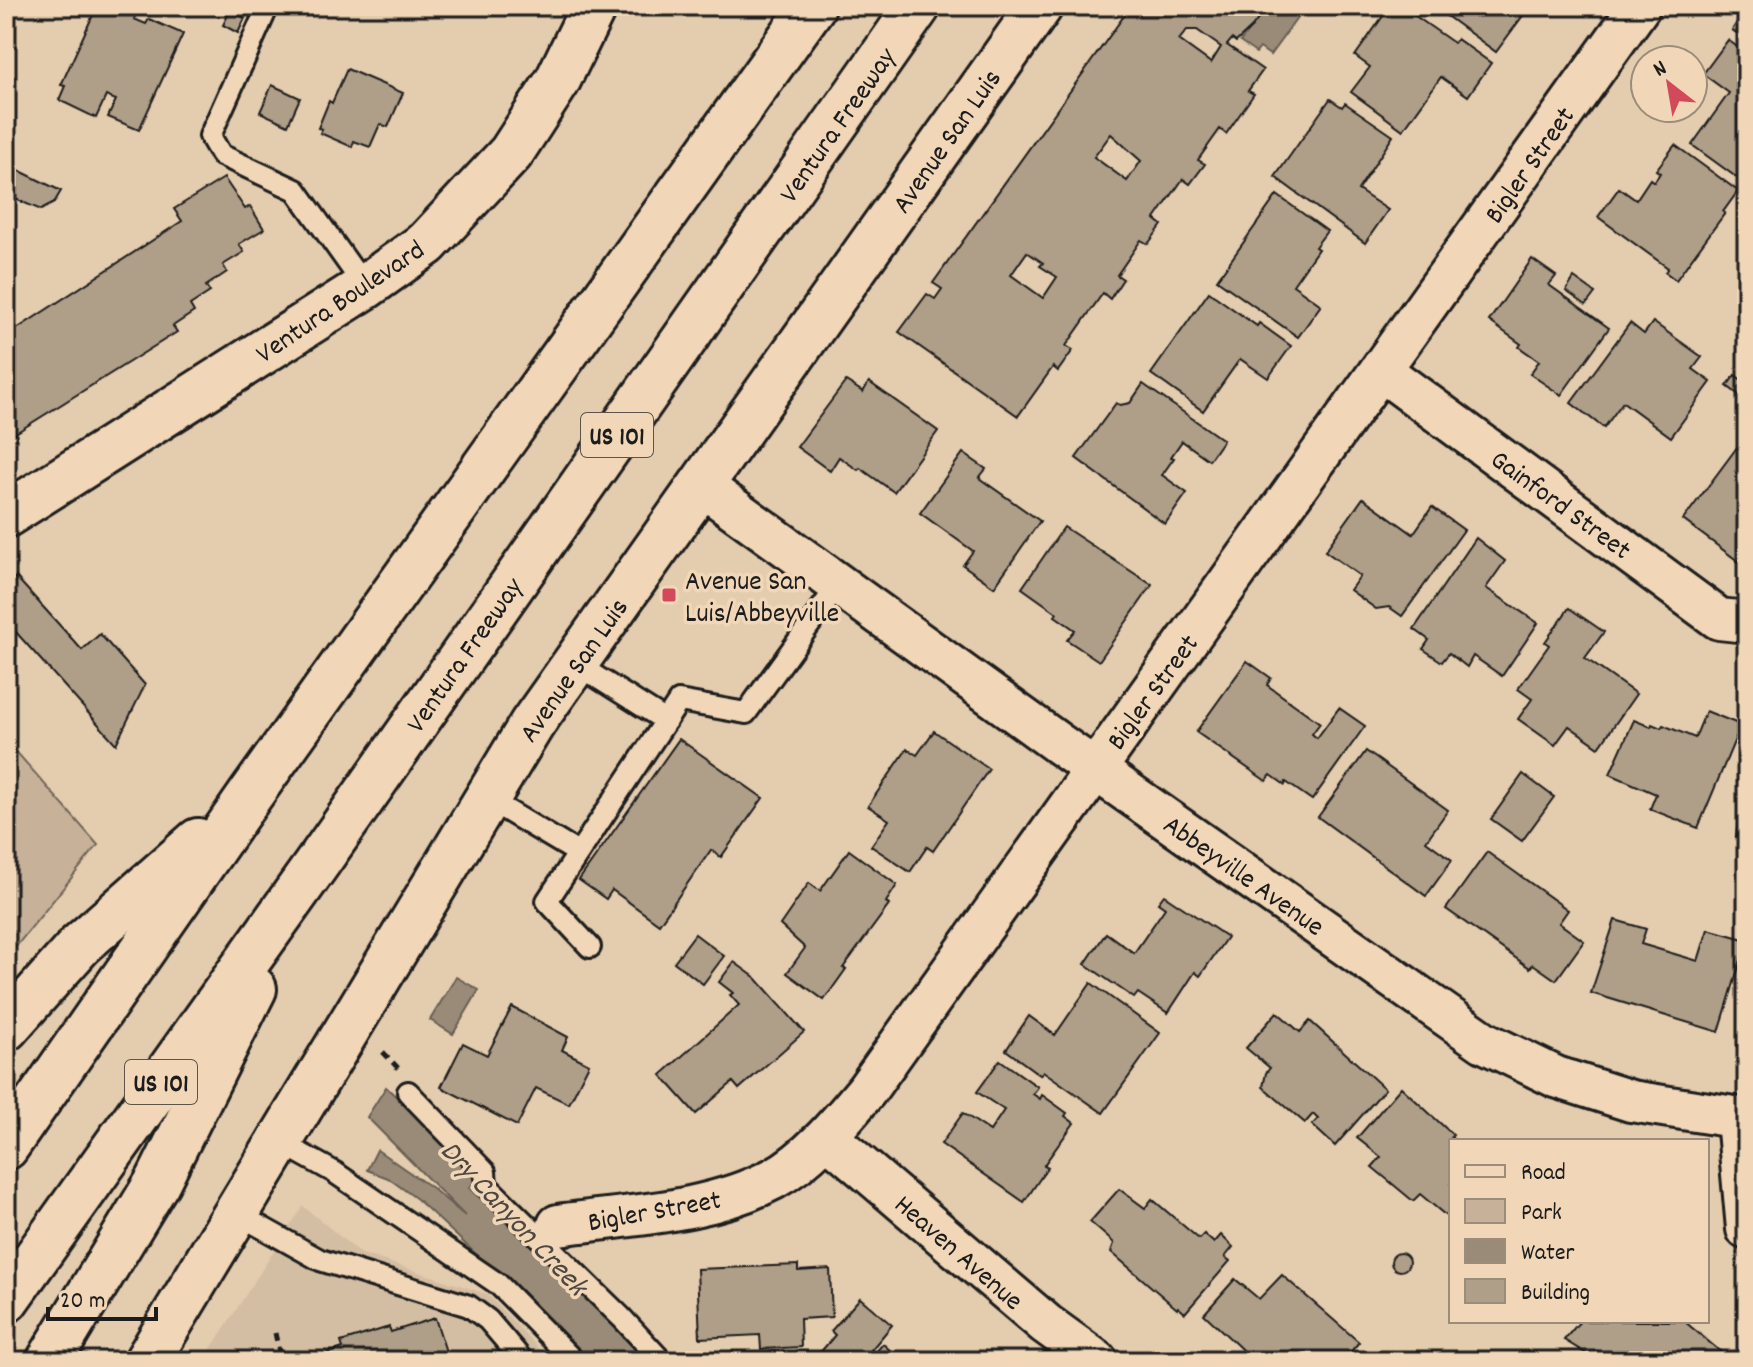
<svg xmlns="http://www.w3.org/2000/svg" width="1753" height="1367" viewBox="0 0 1753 1367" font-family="Dekko,sans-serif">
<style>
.built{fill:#d4bea3}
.green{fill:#c7b199;stroke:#72665a;stroke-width:2}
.water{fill:#9a8b78;stroke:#685f53;stroke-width:2}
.building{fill:#af9e88;stroke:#1c1c1c;stroke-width:2;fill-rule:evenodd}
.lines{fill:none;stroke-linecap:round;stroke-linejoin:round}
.lane-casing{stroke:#1c1c1c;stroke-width:26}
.street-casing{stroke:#1c1c1c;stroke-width:46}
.secondary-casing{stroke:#1c1c1c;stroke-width:50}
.highway-casing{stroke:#1c1c1c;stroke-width:50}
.path{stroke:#1c1c1c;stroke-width:5;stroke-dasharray:8 6;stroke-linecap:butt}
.lane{stroke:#f1d7b8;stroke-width:20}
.street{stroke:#f1d7b8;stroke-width:40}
.secondary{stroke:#f1d7b8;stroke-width:44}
.highway{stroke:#f1d7b8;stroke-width:44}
.poi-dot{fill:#d1495b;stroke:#f1d7b8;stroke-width:3}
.labels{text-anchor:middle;stroke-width:7;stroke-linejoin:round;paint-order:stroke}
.shield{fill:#f1d7b8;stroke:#5c544b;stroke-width:2}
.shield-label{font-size:26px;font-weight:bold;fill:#1c1c1c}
.street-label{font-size:28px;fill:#1c1c1c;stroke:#f1d7b8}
.poi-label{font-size:28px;fill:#1c1c1c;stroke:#f1d7b8;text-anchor:start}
.water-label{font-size:30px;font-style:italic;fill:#4e4841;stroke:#f1d7b8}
</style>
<rect width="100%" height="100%" fill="#e4ccaf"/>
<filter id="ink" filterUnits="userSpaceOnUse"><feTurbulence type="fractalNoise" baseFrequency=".0125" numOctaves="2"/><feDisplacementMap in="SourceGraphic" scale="16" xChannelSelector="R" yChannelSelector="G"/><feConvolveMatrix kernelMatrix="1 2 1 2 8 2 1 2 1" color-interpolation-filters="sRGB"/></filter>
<g filter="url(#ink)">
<!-- built -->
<polygon class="built" points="303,1206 360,1253 487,1294 551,1361 203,1361"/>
<!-- green -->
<polygon class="green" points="6,740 98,845 6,959"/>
<!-- water -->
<g class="water">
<polygon points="1267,6 1297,6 1303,10 1270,55 1260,48 1256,53 1240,42"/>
<polygon points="456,977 479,990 453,1034 430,1020"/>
<polygon points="386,1087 480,1176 469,1188 603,1314 647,1361 591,1361 417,1199 388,1178 367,1170 377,1150 432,1188 465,1216 367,1117"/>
</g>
<!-- building -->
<g class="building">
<polygon points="97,6 119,6 136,14 134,19 146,24 149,19 183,34 139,130 108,117 116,100 106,96 96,118 59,100 65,86 61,85"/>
<path d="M1131,6h137l-16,21 -16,15 -4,-3 -5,6 36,25 -15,21 6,3 -28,40 -6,-5 -22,31 7,4 -15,20 -7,-5 -28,40 7,6 -14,19 -7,-4 -24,35 6,4 -13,20 -7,-6 -37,53 7,4 -15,21 -5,-4 -35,49 -119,-84 28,-38 8,5 7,-10 -9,-6zM1187,30h10l24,17 -10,16 -32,-23zM1111,134l30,27 -14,20 -33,-24zM1027,252l16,11 -3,3 17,11 -14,21 -32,-23z"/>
<polygon points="1390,6 1401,6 1454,43 1457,39 1491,63 1468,96 1441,77 1403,130 1351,92 1370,67 1355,56"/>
<polygon points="1433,6 1530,6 1496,52"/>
<polygon points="1747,7 1747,40 1732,30"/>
<polygon points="230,11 245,18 238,33 223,25"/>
<polygon points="1728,40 1747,54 1747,185 1692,145 1729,93 1703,74"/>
<polygon points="347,69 403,93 388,127 380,124 370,147 354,141 352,147 320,133 322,129 318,128 329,101 332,103"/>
<polygon points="272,85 300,98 288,125 260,112"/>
<polygon points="1330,99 1342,107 1345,103 1393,136 1358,190 1388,210 1365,243 1275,177"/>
<polygon points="1675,145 1738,191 1723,212 1725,213 1676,280 1665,272 1668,268 1598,217 1619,188 1636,200 1650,179 1654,182 1660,173 1656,170"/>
<polygon points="6,164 61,191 54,203 41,210 6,195"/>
<polygon points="224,178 245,209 250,206 264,229 239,244 244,252 223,265 227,272 206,286 210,292 190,305 194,312 173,326 177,332 6,439 6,336 182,221 174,209"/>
<polygon points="1277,195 1327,231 1315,247 1318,249 1293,285 1321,305 1298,337 1217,280"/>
<polygon points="1532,259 1556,276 1549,285 1609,328 1561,395 1530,374 1539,361 1519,347 1521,344 1489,321"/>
<polygon points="1574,278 1595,293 1586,305 1566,291"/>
<polygon points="1209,292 1257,326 1259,323 1291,346 1268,378 1240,359 1203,411 1151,374"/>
<polygon points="1653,322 1702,357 1693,369 1711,382 1671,437 1623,402 1604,428 1571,403 1630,323 1644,334"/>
<polygon points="1735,375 1747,384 1747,401 1727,386"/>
<polygon points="846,381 863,392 869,382 938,431 894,492 860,468 858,470 839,457 830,471 797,447"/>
<polygon points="1143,384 1223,440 1209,460 1182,441 1171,457 1174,458 1162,475 1187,493 1165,524 1076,458 1116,403 1120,405 1130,403"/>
<polygon points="1747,443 1747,549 1738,561 1683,520 1738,446 1743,449"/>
<polygon points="963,453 986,469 979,478 1040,521 994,587 963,565 973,551 920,513"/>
<polygon points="1363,498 1413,534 1432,507 1464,530 1402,616 1389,607 1376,609 1350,590 1360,576 1325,551"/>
<polygon points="1064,527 1152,585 1099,661 1067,640 1075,630 1055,616 1057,613 1022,588"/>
<polygon points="1476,538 1505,561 1486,588 1538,623 1502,676 1473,656 1467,667 1449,653 1442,662 1423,649 1429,640 1414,629"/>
<polygon points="16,577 82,650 100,634 145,685 116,744 6,621 6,586"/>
<polygon points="1569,608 1604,632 1585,658 1636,694 1599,747 1569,726 1555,745 1518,719 1532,699 1518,689 1549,645 1545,642"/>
<polygon points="1247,661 1271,678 1267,685 1320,723 1312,734 1317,738 1339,708 1365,726 1312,800 1286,782 1285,785 1271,775 1266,781 1196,732"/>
<polygon points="1706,711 1741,725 1698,828 1650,809 1656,794 1610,774 1634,720 1651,727 1652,724 1661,728 1663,725 1695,738"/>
<polygon points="934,731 989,769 933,851 927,847 910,872 871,846 889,820 868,806 907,749 917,755"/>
<polygon points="679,739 763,798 721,857 711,850 659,924 612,890 606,899 579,880"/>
<polygon points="1366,751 1448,810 1426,841 1452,860 1426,896 1318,817"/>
<polygon points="1523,774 1554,797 1522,841 1491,819"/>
<polygon points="1738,820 1747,821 1747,839 1736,837"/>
<polygon points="849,850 897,885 886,902 889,905 843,968 846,969 824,1000 787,973 805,948 780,925 809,883 820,891"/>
<polygon points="1487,852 1568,910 1559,923 1584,941 1556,980 1533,964 1530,968 1446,909"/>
<polygon points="1164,895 1227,937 1200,976 1195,972 1168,1013 1138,993 1134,998 1085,964 1106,933 1134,953 1165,908 1158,903"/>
<polygon points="1615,920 1646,929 1641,944 1698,961 1708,929 1747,940 1719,1032 1591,993"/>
<polygon points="695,934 724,956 703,984 674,962"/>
<polygon points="734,962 756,978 804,1032 739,1089 733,1082 696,1114 661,1075 739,1005 730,995 733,993 719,982"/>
<polygon points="1091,983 1160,1033 1103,1113 1043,1071 1040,1075 1006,1050 1029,1016 1055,1035"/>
<polygon points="512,1007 568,1037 562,1050 589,1064 569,1104 536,1088 517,1126 441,1087 463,1043 487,1055"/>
<polygon points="1277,1012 1300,1032 1310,1021 1385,1089 1335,1146 1312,1125 1318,1119 1313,1114 1305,1123 1263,1087 1266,1073 1270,1068 1246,1048"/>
<polygon points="1000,1060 1038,1087 1033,1094 1040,1099 1042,1095 1067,1113 1065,1116 1074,1123 1044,1165 1048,1167 1024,1202 941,1144 963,1113 990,1131 1004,1110 977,1092"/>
<polygon points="1401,1087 1453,1135 1451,1137 1455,1141 1451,1141 1451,1220 1420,1194 1413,1201 1372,1167 1381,1157 1357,1138"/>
<polygon points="1119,1189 1145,1208 1152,1199 1199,1239 1204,1234 1214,1243 1221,1235 1233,1247 1225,1257 1230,1261 1185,1313 1178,1307 1177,1309 1111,1252 1114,1243 1090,1222"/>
<circle cx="1400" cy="1262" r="9"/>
<polygon points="798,1265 798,1271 830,1269 832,1317 800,1319 801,1347 761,1349 760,1335 700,1338 697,1269"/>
<polygon points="1282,1275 1359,1342 1343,1361 1254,1361 1204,1314 1235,1279 1259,1299"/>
<polygon points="860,1298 892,1325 871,1350 875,1353 883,1344 902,1361 813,1361 835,1335 831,1331"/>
<polygon points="435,1318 449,1361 321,1361 319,1356 343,1348 341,1342 389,1327 391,1332"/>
<polygon points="1580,1321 1684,1321 1728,1358 1726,1361 1610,1361 1598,1351 1595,1356 1587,1354 1564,1340"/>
</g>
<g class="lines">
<defs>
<g id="lane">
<polyline points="268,6 210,136 221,155 296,190 365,287"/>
<polyline points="576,664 666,721"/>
<polyline points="486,798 578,853"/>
<polyline points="590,947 547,901 679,701 746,713 839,584"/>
<polyline points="408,1092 485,1172 486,1185 622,1318 662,1361"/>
<polyline points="278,1141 334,1172 498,1284 574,1361"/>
<polyline points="236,1213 320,1260 469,1306 488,1320 523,1361"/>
</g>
<g id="street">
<polyline points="1382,371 1719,619 1747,622"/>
<polyline points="701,485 1059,744 1484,1042 1556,1077 1631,1101 1747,1119"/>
<polyline points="1737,1119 1747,1229"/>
<polyline points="827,1137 1046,1324 1097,1361"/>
<path d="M558,1225c71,-10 150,-12 215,-46 36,-19 67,-57 93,-88l774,-1085"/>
</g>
<g id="secondary">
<polyline points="6,515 365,287 427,243 511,153 557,82 594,6"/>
<polyline points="147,1361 532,724 1040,6"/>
</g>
<g id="highway">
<polyline points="6,1028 80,945 198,841"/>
<polyline points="6,1147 251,794 813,6"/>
<polyline points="6,1300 316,865 918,6"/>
<polyline points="49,1361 158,1181 254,989"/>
</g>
</defs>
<!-- lane casing -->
<use href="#lane" class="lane-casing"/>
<!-- street casing -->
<use href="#street" class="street-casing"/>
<!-- secondary casing -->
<use href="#secondary" class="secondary-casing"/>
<!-- highway casing -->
<use href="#highway" class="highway-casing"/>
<!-- path -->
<g class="path">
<polyline points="383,1052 399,1069"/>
<polyline points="275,1333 281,1361"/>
</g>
<!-- lane -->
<use href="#lane" class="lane"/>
<!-- street -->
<use href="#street" class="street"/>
<!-- secondary -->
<use href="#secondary" class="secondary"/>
<!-- highway -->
<use href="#highway" class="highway"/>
</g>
</g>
<!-- markers -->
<rect class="poi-dot" x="661" y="587" width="16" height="16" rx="4"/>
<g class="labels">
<!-- shield labels -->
<g class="shield">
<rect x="581" y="413" width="72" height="44" rx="6"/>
<rect x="125" y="1060" width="72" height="44" rx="6"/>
</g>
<g class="shield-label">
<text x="617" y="444">US 101</text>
<text x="161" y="1091">US 101</text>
</g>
<!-- street labels -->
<g class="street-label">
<text transform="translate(836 124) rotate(-55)" y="10">Ventura Freeway</text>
<text transform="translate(945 140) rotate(-55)" y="10">Avenue San Luis</text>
<text transform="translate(1528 164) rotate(-55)" y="10">Bigler Street</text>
<text transform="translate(339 300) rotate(-34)" y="10">Ventura Boulevard</text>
<text transform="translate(1562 503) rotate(36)" y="10">Gainford Street</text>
<text transform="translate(463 654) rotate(-55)" y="10">Ventura Freeway</text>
<text transform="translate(572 669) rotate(-55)" y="10">Avenue San Luis</text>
<text transform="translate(1151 691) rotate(-54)" y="10">Bigler Street</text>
<text transform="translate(1245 874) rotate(35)" y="10">Abbeyville Avenue</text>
<text transform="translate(654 1209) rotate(-10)" y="10">Bigler Street</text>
<text transform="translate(960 1251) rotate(41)" y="10">Heaven Avenue</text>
</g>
<!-- poi labels -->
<g class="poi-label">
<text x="685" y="589">Avenue San<tspan x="685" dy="32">Luis/Abbeyville</tspan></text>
</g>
<!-- water labels -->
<g class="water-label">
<text transform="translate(515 1217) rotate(47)" y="10">Dry Canyon Creek</text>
</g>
</g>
<!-- margin -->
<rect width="1753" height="1367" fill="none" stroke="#f1d7b8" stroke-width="32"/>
<rect x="16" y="16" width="1721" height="1335" fill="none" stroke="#1c1c1c" stroke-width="3" filter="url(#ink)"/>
<!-- legend -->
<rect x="1449" y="1139" width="260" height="184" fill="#f1d7b8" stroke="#9c8c7a" stroke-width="2"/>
<rect x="1465" y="1165" width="40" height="12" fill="#f1d7b8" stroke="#9c8c7a" stroke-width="2"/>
<text x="1521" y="1179" font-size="24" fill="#1c1c1c">Road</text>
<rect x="1465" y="1199" width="40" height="24" fill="#c7b199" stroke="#9c8c7a" stroke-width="2"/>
<text x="1521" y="1219" font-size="24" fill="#1c1c1c">Park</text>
<rect x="1465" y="1239" width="40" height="24" fill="#9a8b78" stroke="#9c8c7a" stroke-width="2"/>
<text x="1521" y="1259" font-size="24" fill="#1c1c1c">Water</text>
<rect x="1465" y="1279" width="40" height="24" fill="#af9e88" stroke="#9c8c7a" stroke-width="2"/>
<text x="1521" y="1299" font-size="24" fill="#1c1c1c">Building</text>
<!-- north arrow -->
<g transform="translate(1669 84) rotate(329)"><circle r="38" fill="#f1d7b8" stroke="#9c8c7a" stroke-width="2"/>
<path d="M0-6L14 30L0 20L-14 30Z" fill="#d1495b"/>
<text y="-12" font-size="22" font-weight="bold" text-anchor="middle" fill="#1c1c1c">N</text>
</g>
<!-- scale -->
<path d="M48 1307v12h108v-12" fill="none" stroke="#1c1c1c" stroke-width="4"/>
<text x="60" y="1307" font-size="24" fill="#1c1c1c" stroke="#f1d7b8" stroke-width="6" paint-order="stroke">20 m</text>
</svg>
